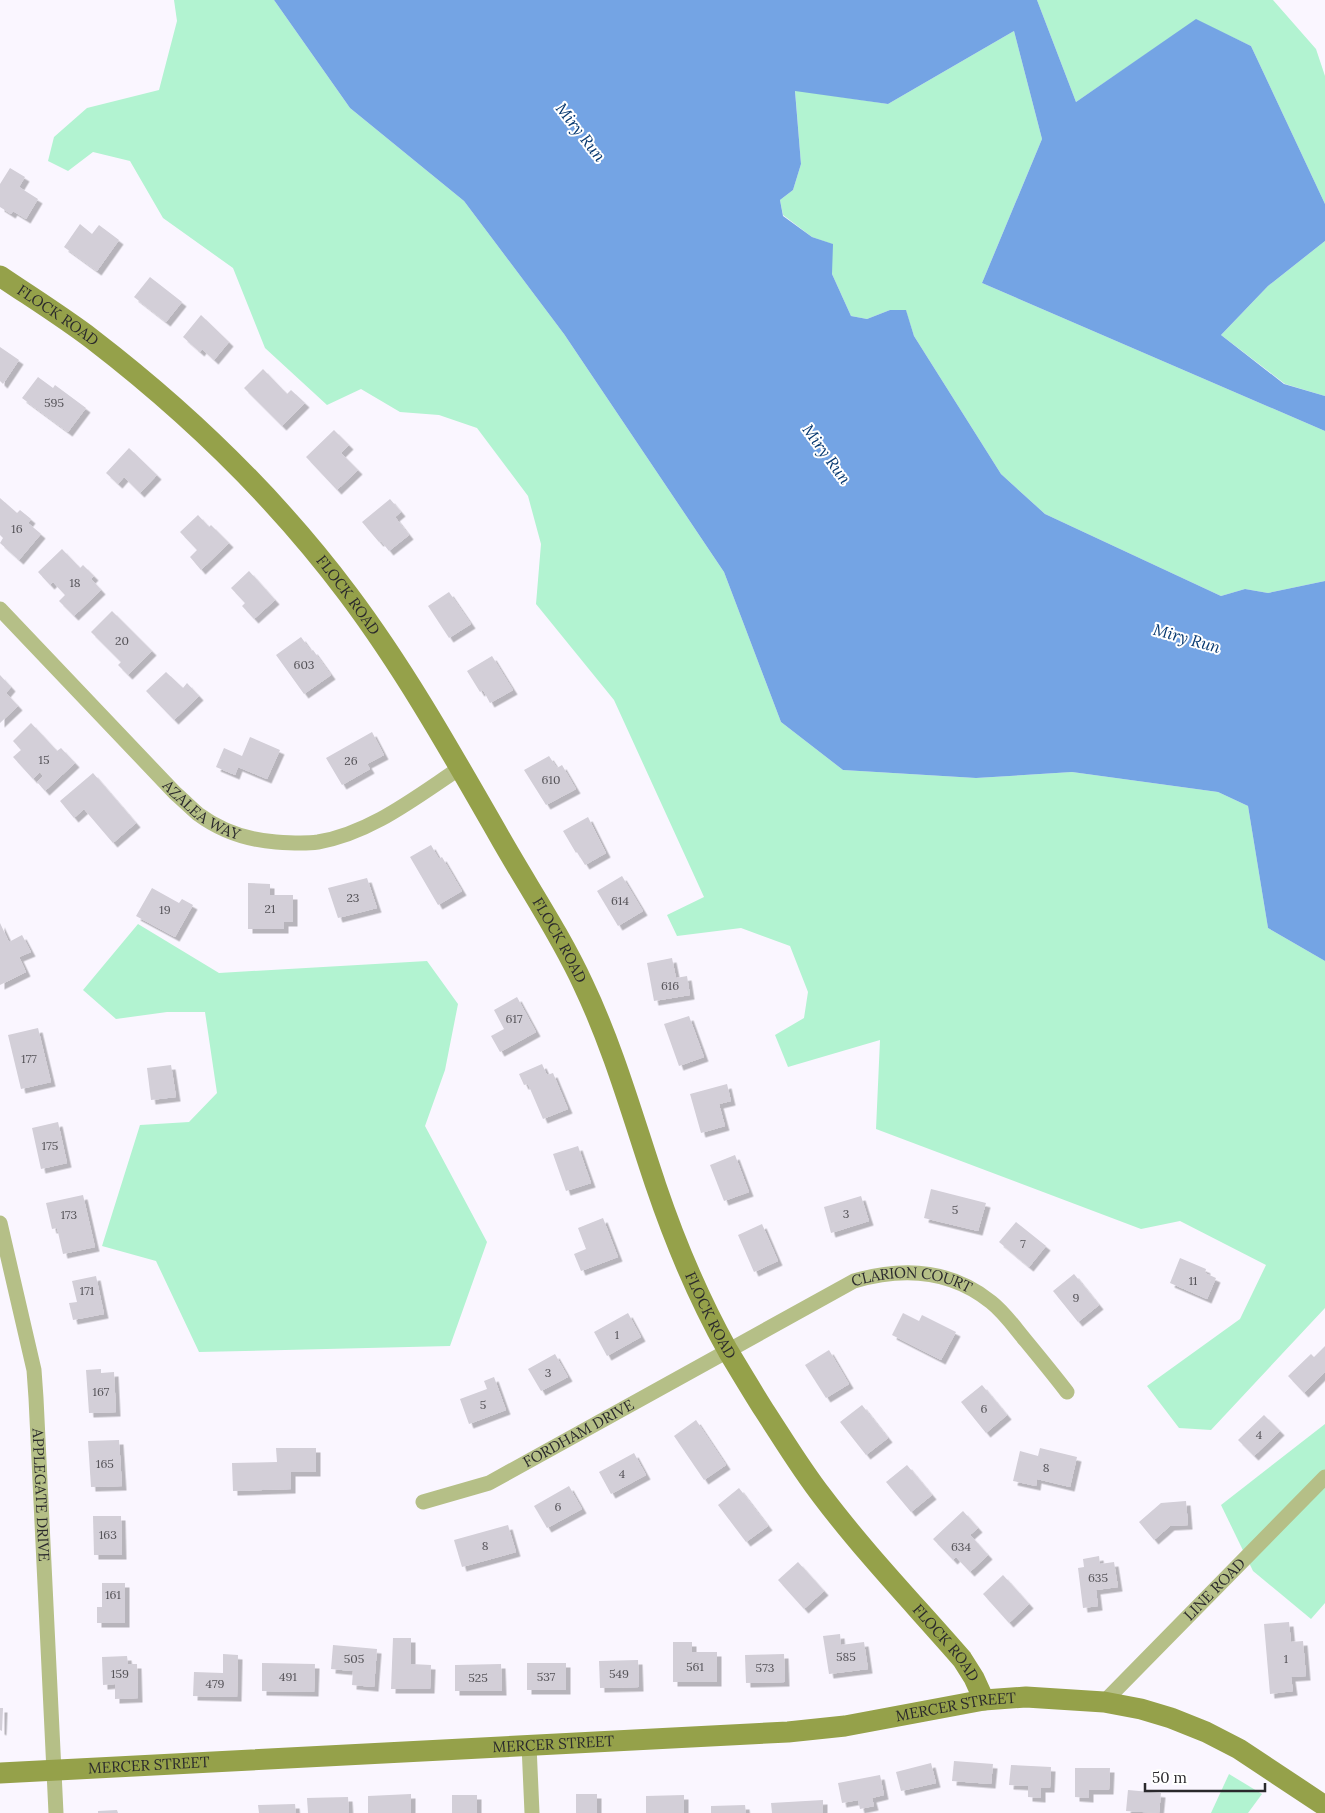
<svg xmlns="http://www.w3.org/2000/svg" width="1325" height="1813" viewBox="0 0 1325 1813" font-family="Lora,serif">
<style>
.green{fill:#b2f3d1}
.water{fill:#74a4e4}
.building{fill:#d3cfd8;filter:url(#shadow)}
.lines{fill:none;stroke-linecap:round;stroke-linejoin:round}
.street{stroke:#b5bf87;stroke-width:15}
.secondary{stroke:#95a14a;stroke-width:21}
.labels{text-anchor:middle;stroke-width:4;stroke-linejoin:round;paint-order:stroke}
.number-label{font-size:12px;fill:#545257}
.street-label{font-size:15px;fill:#2a292c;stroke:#fff}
.water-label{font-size:16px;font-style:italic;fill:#063870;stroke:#fff}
</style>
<defs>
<filter id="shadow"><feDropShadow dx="4.5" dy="4.5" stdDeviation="0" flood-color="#0004"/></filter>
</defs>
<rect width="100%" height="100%" fill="#faf6ff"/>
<!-- green -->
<g class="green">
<polygon points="174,0 274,0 350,108 464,201 564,334 724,572 781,722 843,770 976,778 1072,772 1218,792 1248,806 1268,928 1325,961 1325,1308 1211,1430 1179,1428 1147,1386 1240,1319 1266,1265 1180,1221 1141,1229 876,1129 880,1040 788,1067 775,1035 804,1018 808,992 790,946 741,928 677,936 667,915 704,897 614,700 536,604 541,544 528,496 477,428 439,415 400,412 361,389 327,405 265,348 233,268 163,218 130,161 93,152 68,171 48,161 54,137 87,108 159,90 177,21"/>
<polygon points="1037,0 1273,0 1316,49 1325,76 1325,204 1251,46 1196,20 1076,102"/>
<polygon points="1014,31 1042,139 982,283 1325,431 1325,581 1268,593 1245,589 1221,596 1045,514 1001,474 914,336 906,311 890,310 867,319 851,316 832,274 832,244 812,237 783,215 780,200 793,190 801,164 795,90 888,104"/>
<polygon points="1325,241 1325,396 1285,384 1221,335 1268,286"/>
<polygon points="138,924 219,973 427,961 458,1004 445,1070 425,1126 487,1242 450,1346 199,1352 156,1261 102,1246 140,1125 189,1122 217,1093 205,1012 167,1012 116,1019 83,990"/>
<polygon points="1325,1424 1325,1603 1311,1619 1253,1571 1221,1505"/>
<polygon points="1229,1774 1262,1794 1248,1813 1211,1813"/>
</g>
<!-- water -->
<polygon class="water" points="274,0 1037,0 1076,102 1196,19 1251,46 1325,204 1325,241 1268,286 1221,335 1284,384 1325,396 1325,431 982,283 1042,139 1014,31 888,104 795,91 801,164 793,190 780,200 783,216 812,237 833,244 832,274 851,316 867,319 890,310 906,310 914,336 1001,474 1045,514 1221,596 1245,589 1268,593 1325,581 1325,961 1268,928 1248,806 1218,792 1072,772 976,778 843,770 781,722 724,572 564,334 464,201 350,108"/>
<!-- building -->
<g class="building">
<polygon points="10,168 25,177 19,187 38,199 26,219 13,211 11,214 0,207 0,184"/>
<polygon points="80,224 92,234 99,225 119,240 97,271 64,247"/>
<polygon points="150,277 182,302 166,322 134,297"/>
<polygon points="201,315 229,342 214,360 202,349 200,352 183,337"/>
<polygon points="0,347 19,360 3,384 0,381"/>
<polygon points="263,369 287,394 291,390 305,403 282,426 244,388"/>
<polygon points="38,377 53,388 55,385 86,408 68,432 22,398"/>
<polygon points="334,430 349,445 341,453 358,470 337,490 306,457"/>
<polygon points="129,448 157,475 140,493 124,477 118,484 106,473"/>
<polygon points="0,498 17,513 20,510 31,519 28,523 41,534 19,560 0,543 3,538 0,535"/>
<polygon points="390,499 401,512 395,517 409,535 389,551 381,541 379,542 362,522"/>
<polygon points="198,515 209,527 211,525 229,543 201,570 190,557 197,550 180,532"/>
<polygon points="62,549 80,568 83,565 94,576 91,579 101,590 74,616 59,601 65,595 53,582 50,585 38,572"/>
<polygon points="249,571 275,600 254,619 242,606 245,603 231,588"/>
<polygon points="449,592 471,624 449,638 428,606"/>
<polygon points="112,611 152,651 128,675 118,665 121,662 91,632"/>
<polygon points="301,637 311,651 313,650 331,675 304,694 276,655"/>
<polygon points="492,656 513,690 490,703 483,690 480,692 467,671"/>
<polygon points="166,672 183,688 187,683 199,696 174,720 146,691"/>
<polygon points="0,675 11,687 6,693 18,706 0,723"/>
<polygon points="31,723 57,751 61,748 75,763 45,791 37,782 43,776 40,772 33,779 13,757 21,750 13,741"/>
<polygon points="372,732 384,755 367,764 370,769 342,785 326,758"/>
<polygon points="250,737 280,750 267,779 238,767 235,775 216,767 224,748 242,756"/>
<polygon points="549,756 557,768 562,765 576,789 546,805 524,770"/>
<polygon points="93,773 136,823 113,843 84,809 74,818 60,801"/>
<polygon points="588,817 606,853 585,865 577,852 576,853 563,831"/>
<polygon points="431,845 439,859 442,857 462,891 438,905 410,857"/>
<polygon points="622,876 643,911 618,926 597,891"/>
<polygon points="367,878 377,908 338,918 328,888"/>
<polygon points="248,883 270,884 270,895 293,895 293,922 284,922 284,929 248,929"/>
<polygon points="152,888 179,903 182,899 193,905 175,937 136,916"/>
<polygon points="0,923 9,942 22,935 31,952 19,957 26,972 0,985"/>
<polygon points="672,958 676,978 687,976 690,995 654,1001 647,963"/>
<polygon points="517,997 536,1032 500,1052 491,1036 504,1029 494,1010"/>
<polygon points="689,1016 704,1057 679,1066 664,1024"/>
<polygon points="38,1028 51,1082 21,1089 8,1035"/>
<polygon points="542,1064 547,1075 553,1073 568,1109 543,1119 528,1084 524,1085 519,1074"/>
<polygon points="171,1065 176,1097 151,1100 147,1068"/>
<polygon points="727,1084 731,1101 719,1104 725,1126 701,1133 690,1094"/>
<polygon points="58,1122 67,1163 41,1169 32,1128"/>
<polygon points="578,1146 591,1183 566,1191 553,1154"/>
<polygon points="735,1155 749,1192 724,1201 710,1165"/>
<polygon points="931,1189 986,1203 978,1231 924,1218"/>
<polygon points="83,1195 95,1247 63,1254 57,1228 52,1229 46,1203"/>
<polygon points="861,1196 869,1221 831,1233 824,1207"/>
<polygon points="603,1218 618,1257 581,1271 574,1254 586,1249 578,1228"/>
<polygon points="1016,1222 1046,1246 1029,1267 999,1242"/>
<polygon points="762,1224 778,1261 754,1272 738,1235"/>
<polygon points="1180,1258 1206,1269 1205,1273 1216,1278 1207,1299 1170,1283"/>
<polygon points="1074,1274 1099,1305 1078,1322 1053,1291"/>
<polygon points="96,1276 104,1314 73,1320 69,1303 77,1302 72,1281"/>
<polygon points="628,1313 641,1337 607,1356 594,1332"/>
<polygon points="903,1313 919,1321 922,1315 956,1332 941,1360 892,1335"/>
<polygon points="1325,1346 1325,1372 1304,1393 1288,1376 1311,1354 1314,1357"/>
<polygon points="829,1350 849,1384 826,1398 805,1365"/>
<polygon points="555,1354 568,1377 541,1391 528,1369"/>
<polygon points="101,1369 101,1373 114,1372 116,1412 89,1413 86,1370"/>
<polygon points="494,1377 506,1410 469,1424 460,1399 487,1389 484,1381"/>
<polygon points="982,1385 1007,1415 986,1433 961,1402"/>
<polygon points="862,1405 888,1438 866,1455 840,1422"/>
<polygon points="1264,1415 1280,1431 1254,1456 1238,1440"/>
<polygon points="696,1420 726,1465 704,1480 674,1436"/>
<polygon points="119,1440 122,1486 91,1487 88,1441"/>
<polygon points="276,1448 316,1448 316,1472 291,1472 291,1489 233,1491 232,1463 277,1462"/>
<polygon points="1040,1448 1077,1457 1070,1487 1037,1479 1036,1486 1013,1481 1020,1451 1038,1456"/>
<polygon points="634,1453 646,1475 611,1494 599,1472"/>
<polygon points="907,1465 932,1495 911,1512 886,1482"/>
<polygon points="569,1486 582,1509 547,1528 534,1506"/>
<polygon points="739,1488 768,1526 746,1542 718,1505"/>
<polygon points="1186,1501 1188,1525 1170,1526 1154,1540 1139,1522 1161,1503"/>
<polygon points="963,1511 978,1528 970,1535 988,1555 970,1572 956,1557 953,1560 933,1539"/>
<polygon points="93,1516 121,1516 122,1555 94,1555"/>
<polygon points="508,1525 516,1552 462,1567 454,1540"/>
<polygon points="1099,1556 1100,1564 1114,1562 1118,1587 1096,1590 1098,1606 1083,1608 1078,1568 1084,1567 1083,1559"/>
<polygon points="798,1562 824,1591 804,1609 778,1580"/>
<polygon points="1003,1575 1029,1604 1009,1623 983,1594"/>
<polygon points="102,1583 125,1583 125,1623 97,1623 97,1607 102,1607"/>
<polygon points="1289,1622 1291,1642 1303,1641 1306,1676 1291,1677 1293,1691 1270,1694 1264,1624"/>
<polygon points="840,1634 841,1645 864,1642 868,1669 829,1674 823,1636"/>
<polygon points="393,1638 411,1638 411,1664 431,1665 430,1689 391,1689"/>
<polygon points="673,1642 692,1642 692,1652 717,1652 717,1682 673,1682"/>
<polygon points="333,1645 377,1649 374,1687 352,1685 353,1671 331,1669"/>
<polygon points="223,1654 238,1655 237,1697 193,1696 194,1672 223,1673"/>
<polygon points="784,1654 785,1682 746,1683 745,1655"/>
<polygon points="127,1656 128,1664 137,1664 138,1698 115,1699 115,1684 103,1685 102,1657"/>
<polygon points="638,1660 639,1687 600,1688 599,1661"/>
<polygon points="262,1663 315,1664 314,1692 262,1691"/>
<rect x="527" y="1663" width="39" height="27"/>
<polygon points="501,1664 502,1691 455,1691 455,1665"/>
<polygon points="0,1708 3,1708 2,1731 0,1730"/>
<polygon points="954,1761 993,1764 991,1784 952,1781"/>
<polygon points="931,1763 936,1783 901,1791 896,1772"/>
<polygon points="1011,1765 1051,1767 1050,1788 1041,1788 1041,1798 1028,1797 1028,1786 1009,1785"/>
<polygon points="1075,1768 1110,1768 1109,1790 1089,1790 1089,1798 1075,1797"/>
<polygon points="880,1775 884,1795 872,1798 874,1806 860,1809 858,1800 842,1803 838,1783"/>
<polygon points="1128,1790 1161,1793 1159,1813 1126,1811"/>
<polygon points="411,1794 411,1813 368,1813 368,1796"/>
<rect x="576" y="1794" width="21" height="19"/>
<rect x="452" y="1795" width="25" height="18"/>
<polygon points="684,1795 684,1813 646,1813 646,1796"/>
<polygon points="348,1797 349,1813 308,1813 307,1798"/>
<polygon points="823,1800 823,1813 772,1813 771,1803"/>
<polygon points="295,1804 296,1813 259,1813 258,1805"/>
<polygon points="745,1805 746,1813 711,1813 711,1806"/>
<polygon points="117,1810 118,1813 98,1813 98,1811"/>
</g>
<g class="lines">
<!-- street -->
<g class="street">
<path id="s1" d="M0,609l175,184c8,7 15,14 23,21 23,17 50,26 78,28 14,1 28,2 42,0 53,-9 98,-45 142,-74"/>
<path id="s2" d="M0,1223l34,147 2,28 20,415"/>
<path id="s3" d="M423,1502l66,-19 365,-202c48,-14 96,-12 137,21 14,11 24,26 35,39 14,17 28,34 41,51"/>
<path id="s4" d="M1104,1702l221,-225"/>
<polyline points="529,1745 532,1813"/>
</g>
<!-- secondary -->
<g class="secondary">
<path id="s5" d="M0,276c31,21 63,41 92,63 95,73 184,159 256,255 57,76 103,158 150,240 28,50 61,98 85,150 31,65 50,134 73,202 19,56 43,113 72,165 12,20 24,40 36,59 19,29 37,59 58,86 43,57 93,109 140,163l12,19 10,22"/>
<path id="s6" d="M0,1773l788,-41 57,-6 139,-26 42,-3 78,5 37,7 30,9 35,14 33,17 86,57"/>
</g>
</g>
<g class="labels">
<!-- number labels -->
<g class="number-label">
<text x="54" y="407">595</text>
<text x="17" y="533">16</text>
<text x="75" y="587">18</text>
<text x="122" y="645">20</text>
<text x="304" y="669">603</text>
<text x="44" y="764">15</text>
<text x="351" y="765">26</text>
<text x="551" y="784">610</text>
<text x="353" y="902">23</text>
<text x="620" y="905">614</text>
<text x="270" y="913">21</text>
<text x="165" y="914">19</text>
<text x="670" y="990">616</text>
<text x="514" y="1023">617</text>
<text x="29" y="1063">177</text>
<text x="50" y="1150">175</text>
<text x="955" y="1214">5</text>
<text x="846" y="1218">3</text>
<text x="69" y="1219">173</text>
<text x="1023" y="1248">7</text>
<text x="1193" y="1285">11</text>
<text x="87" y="1295">171</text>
<text x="1076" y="1302">9</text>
<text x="617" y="1339">1</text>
<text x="548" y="1377">3</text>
<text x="101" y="1396">167</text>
<text x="483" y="1409">5</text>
<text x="984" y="1413">6</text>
<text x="1259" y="1439">4</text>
<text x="105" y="1468">165</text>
<text x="1046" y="1472">8</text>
<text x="622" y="1478">4</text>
<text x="558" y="1511">6</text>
<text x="108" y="1539">163</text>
<text x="485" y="1550">8</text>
<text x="961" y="1551">634</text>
<text x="1098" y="1582">635</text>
<text x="113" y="1599">161</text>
<text x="846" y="1661">585</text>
<text x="354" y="1663">505</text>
<text x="1286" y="1663">1</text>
<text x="695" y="1671">561</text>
<text x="765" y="1672">573</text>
<text x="120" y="1678">159</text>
<text x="619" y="1678">549</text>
<text x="288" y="1681">491</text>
<text x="546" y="1681">537</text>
<text x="478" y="1682">525</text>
<text x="215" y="1688">479</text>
</g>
<!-- street labels -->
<g class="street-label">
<text dy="5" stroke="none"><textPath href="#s5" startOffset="70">FLOCK ROAD</textPath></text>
<text dy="5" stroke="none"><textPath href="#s5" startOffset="475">FLOCK ROAD</textPath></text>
<text dy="5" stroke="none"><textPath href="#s1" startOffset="286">AZALEA WAY</textPath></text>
<text dy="5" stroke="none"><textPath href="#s5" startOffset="880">FLOCK ROAD</textPath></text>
<text dy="5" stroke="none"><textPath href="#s3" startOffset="545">CLARION COURT</textPath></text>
<text dy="5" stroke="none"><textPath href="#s5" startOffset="1285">FLOCK ROAD</textPath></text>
<text dy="5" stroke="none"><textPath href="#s3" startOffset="171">FORDHAM DRIVE</textPath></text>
<text dy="5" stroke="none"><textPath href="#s2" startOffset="276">APPLEGATE DRIVE</textPath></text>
<text dy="5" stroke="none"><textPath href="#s4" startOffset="158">LINE ROAD</textPath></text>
<text dy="5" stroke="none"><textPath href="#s5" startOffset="1690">FLOCK ROAD</textPath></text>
<text dy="5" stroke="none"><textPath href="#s6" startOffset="959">MERCER STREET</textPath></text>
<text dy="5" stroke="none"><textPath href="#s6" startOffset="554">MERCER STREET</textPath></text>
<text dy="5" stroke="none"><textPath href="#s6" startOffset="149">MERCER STREET</textPath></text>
</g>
<!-- water labels -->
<g class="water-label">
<text transform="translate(581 132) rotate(52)" y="6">Miry Run</text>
<text transform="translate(827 454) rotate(54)" y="6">Miry Run</text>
<text transform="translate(1187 638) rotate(16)" y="6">Miry Run</text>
</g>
</g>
<!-- scale -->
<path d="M1145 1783v8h120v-8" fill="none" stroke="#2a292c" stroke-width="2.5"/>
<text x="1152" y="1783" font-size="15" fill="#2a292c" stroke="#ffffff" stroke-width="4" paint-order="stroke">50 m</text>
</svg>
